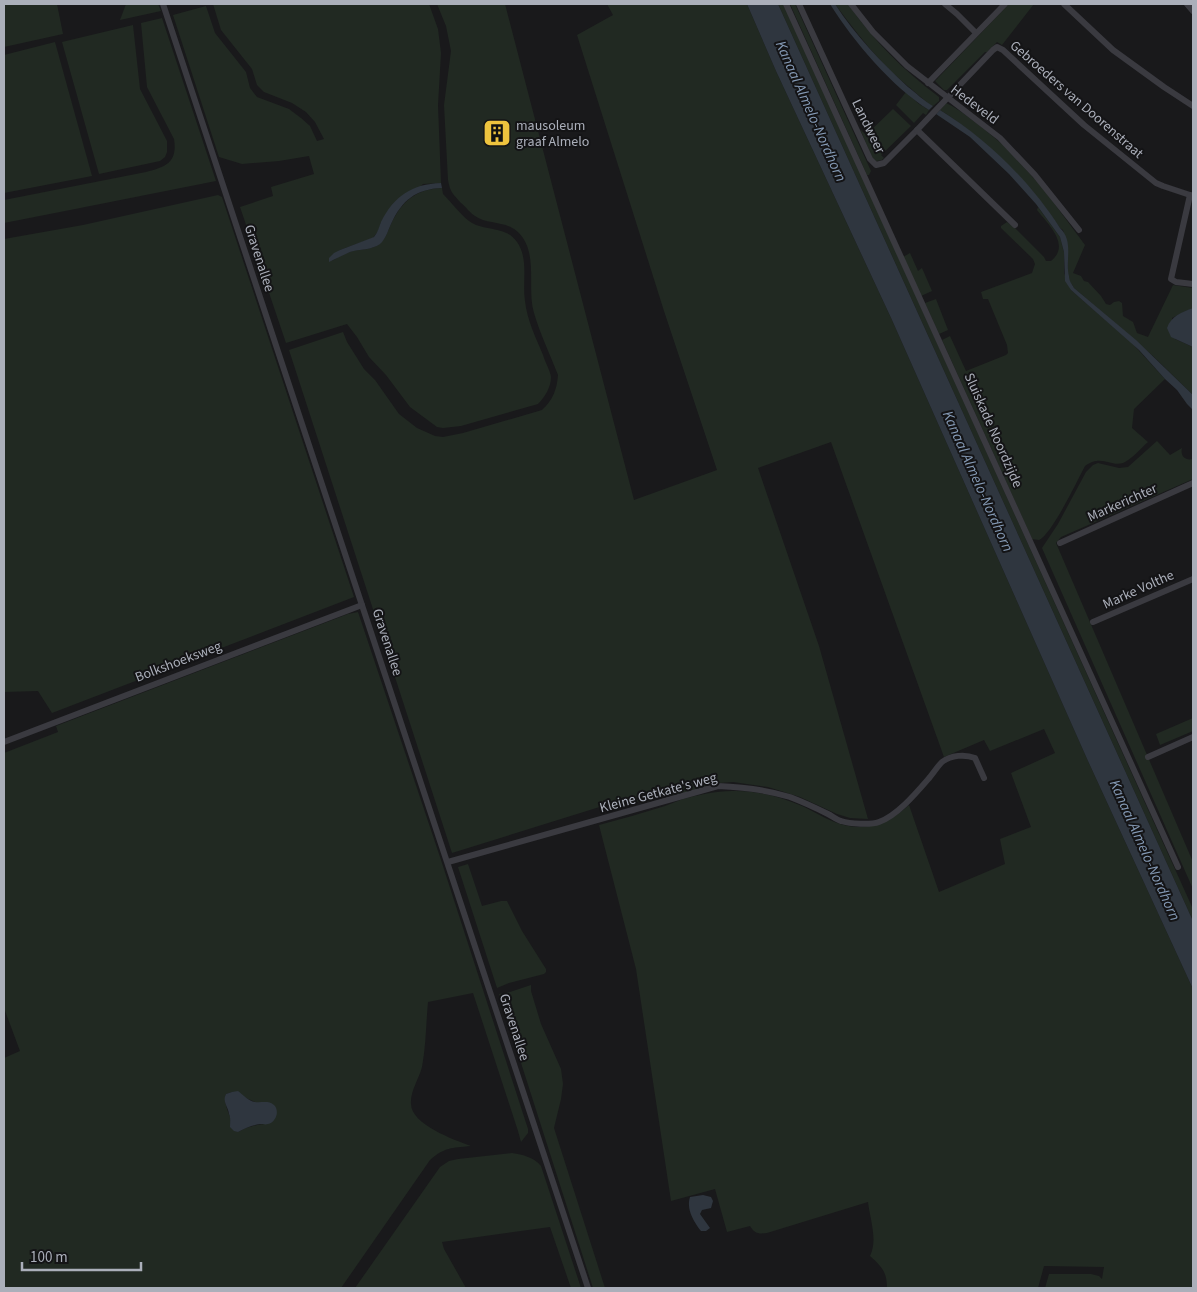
<svg xmlns="http://www.w3.org/2000/svg" width="1197" height="1292" viewBox="0 0 1197 1292" font-family="'Source Sans 3',sans-serif">
<style>
.green{fill:#212922;fill-rule:evenodd}
.water{fill:#2f363f}
.lines{fill:none;stroke-linecap:round;stroke-linejoin:round}
.street{stroke:#3a3a40;stroke-width:6}
.labels{text-anchor:middle;stroke-width:4;stroke-linejoin:round;paint-order:stroke}
.street-label{font-size:14px;fill:#abafba;stroke:#141416}
.poi-label{font-size:14px;fill:#abafba;stroke:#141416;text-anchor:start}
.water-label{font-size:15px;font-style:italic;fill:#8499b4;stroke:#141416}
</style>
<rect width="100%" height="100%" fill="#19191b"/>
<!-- green -->
<g class="green">
<polygon points="4,4 57,4 63,34 4,47"/>
<polygon points="126,4 158,4 161,11 120,20"/>
<path d="M213,4h216l9,25 3,24 -3,52 3,78 -18,1 -42,39 -3,8 -5,7 -33,12 -8,11c6,-4 13,-8 21,-10 9,-2 19,-1 26,-7 6,-4 9,-13 12,-20 11,-23 25,-35 51,-36l1,6c9,9 17,20 26,27 14,11 37,4 48,21 12,17 5,40 8,59 2,19 11,37 18,54 2,7 7,15 8,22 0,10 -6,20 -13,27l-77,22 -18,2 -6,-1 -27,-20 -24,-32 -17,-18 -12,-20 -10,-13 -61,19 -46,-136 33,-11 -2,-9 43,-13 -5,-18 -30,5 -37,3 -23,-7 -46,-142 33,-9 9,27 31,39 4,16 7,9 32,12 12,9 9,8 7,15 7,-2 -9,-17 -9,-10 -14,-9 -28,-11 -7,-7 -5,-16 -31,-39z"/>
<path d="M437,4h68l129,496 83,-30 -53,-159 -87,-276 36,-20 -6,-11h140l29,67 116,249 196,441 105,228v299h-148l4,-14h42l8,2 3,3 2,-12 -60,-1 -6,22h-151c0,-16 -5,-21 -17,-32 8,-16 0,-37 -2,-54l-101,31c-8,1 -12,1 -17,-7l-23,6 -12,-43 -44,12 -35,-232 -37,-144c22,-6 44,-12 66,-19 6,-2 12,-5 18,-7 16,-4 32,-8 49,-8 23,-1 49,6 70,15 13,6 25,14 38,18 26,8 50,-1 69,-19l30,87 66,-28 -5,-25 31,-12 -20,-54 44,-20 -11,-24 -54,22 -6,-11 -40,17 -113,-315 -73,26 61,178 49,173 -18,-1 -13,-4 -37,-17 -32,-10 -35,-5 -14,1 -36,10 -47,9 -14,-2 -170,53 -163,-503 54,-18 4,10 17,27 11,11 24,34 18,14 18,8 8,1 20,-4 79,-23c11,-10 15,-21 16,-35 -8,-21 -18,-41 -24,-62 -7,-23 3,-54 -11,-75 -12,-19 -34,-12 -48,-22 -5,-3 -9,-9 -14,-13 -8,-9 -11,-11 -13,-23l-4,-75 7,-54 -5,-25z"/>
<polygon points="778,4 784,4 1193,909 1193,921"/>
<polygon points="790,4 795,4 871,171 869,175 867,175"/>
<path d="M835,4h13c25,36 56,67 91,93v4l-6,5 -4,-2c-16,-14 -33,-27 -47,-42 -17,-18 -32,-38 -47,-58z"/>
<polygon points="1009,4 1034,4 1002,45 997,42 987,52 985,52 947,90 944,90 935,81"/>
<path d="M162,18l54,163 -151,30 -61,12v-23l142,-28c19,-5 32,-9 28,-33l-27,-52 -6,-64z"/>
<polygon points="133,25 140,89 167,141 167,152 165,157 160,161 99,174 62,42"/>
<polygon points="55,42 92,176 4,193 4,55"/>
<polygon points="906,92 919,104 929,110 926,115 923,113 914,123 896,105"/>
<path d="M946,103l6,3 11,7 21,16 19,16 39,42 43,58 -12,28 8,3 3,5 4,1 13,14 5,8 4,1 4,-3 5,-1 3,2 1,13 10,6 4,11 11,4 25,-52 20,3v20l-13,6 -8,4 3,21 18,8v48l-40,-39 -79,-68 -5,-8 -1,-7v-26l-5,-17 -3,-2c-29,-44 -75,-90 -120,-118z"/>
<polygon points="893,109 911,126 881,155 884,158 882,160 876,161 872,157 860,129 866,135"/>
<polygon points="218,195 222,197 354,597 52,713 38,691 4,692 4,239 83,225"/>
<path d="M1038,207l22,30 4,15v21l7,17 60,52 34,37 -31,30 -2,19 16,14c-8,7 -16,17 -25,21 -13,4 -21,-9 -38,3 -8,15 -33,68 -46,74l-7,-1 -90,-199 8,-4 16,35 40,-16 2,-2 -1,-8 -19,-46h-5l-2,-7 51,-19 3,-9 -2,-5 -32,-31v-2l6,-4 8,6 29,29 2,4h5c20,-16 -3,-37 -14,-51z"/>
<polygon points="910,253 918,271 922,268 932,291 921,296 903,257"/>
<polygon points="936,299 948,330 939,334 925,303"/>
<path d="M1157,441l13,14 12,-7c-2,8 3,13 11,11v20l-132,58 -5,6 137,319v27l-151,-341 16,-24 28,-52 7,-7 5,-2 21,5 9,-1z"/>
<path d="M358,612l83,248 87,269v4l-7,9 -3,-11 -45,-138 -45,9c-2,21 -2,44 -6,65 -3,12 -12,24 -11,37 0,20 43,36 60,42 -20,2 -26,1 -41,14l-89,128h-337v-230l16,-7 -16,-43v-255l54,-21 -2,-6 292,-112zM232,1092l23,10 20,16c-6,8 -13,5 -22,8 -5,1 -10,3 -15,6 -5,-9 -16,-28 -12,-38z"/>
<polygon points="1193,718 1193,731 1160,745 1156,734"/>
<polygon points="468,864 482,906 501,901 507,901 522,931 546,969 546,972 544,974 509,983 497,988 458,867"/>
<polygon points="531,985 531,991 541,1024 561,1069 563,1084 561,1099 554,1128 605,1288 593,1288 499,994 510,992"/>
<path d="M512,1153c11,2 22,4 29,13l40,122h-10l-21,-61 -108,15 2,7 22,39h-111l85,-121 9,-6 9,-2z"/>
</g>
<!-- water -->
<g class="water">
<polygon points="747,4 778,4 1193,921 1193,989 1088,761 892,320 776,71"/>
<path d="M830,4h5c20,31 46,58 73,83 8,6 16,14 25,19l-4,4c-37,-23 -76,-69 -99,-106z"/>
<path d="M940,110c47,29 90,71 120,118 14,13 5,33 9,48 0,5 3,8 5,12l62,52 57,55v15l-6,-6 -10,-14 -12,-11 -26,-29 -68,-60 -6,-9 -1,-29 -4,-15 -24,-33 -27,-30 -39,-37 -34,-23z"/>
<path d="M441,183l1,5c-26,1 -40,12 -51,36 -3,6 -5,15 -11,20 -8,6 -20,5 -30,8 -7,3 -14,7 -21,10v-4l5,-5 6,-3 34,-13c4,-5 5,-10 7,-15 13,-26 31,-38 60,-39z"/>
<path d="M1193,308v39l-22,-10 -4,-9c4,-12 15,-16 26,-20z"/>
<path d="M238,1091c5,4 11,10 17,11 6,1 14,-2 19,3 6,6 2,17 -6,19 -3,1 -4,0 -8,0 -8,1 -15,4 -22,8l-4,-1 -4,-4c0,-4 1,-9 -1,-13 -1,-8 -7,-12 -3,-20l6,-2z"/>
<path d="M703,1195l8,2 2,4 -2,7 -9,2 -2,4 10,14 -4,3h-5c-7,-9 -15,-22 -11,-34z"/>
</g>
<g class="lines">
<!-- street -->
<g class="street">
<polyline points="163,4 588,1288"/>
<polyline points="786,4 1178,867"/>
<polyline points="799,4 870,159 876,165 884,163 917,130 1015,225"/>
<polyline points="851,4 873,32 907,66 1000,138 1035,175 1079,230"/>
<polyline points="945,4 957,14 976,33"/>
<polyline points="1064,4 1113,50 1164,87 1193,106"/>
<polyline points="1187,4 1193,11"/>
<polyline points="928,83 1005,4"/>
<polyline points="917,130 993,50 997,47 1003,50 1084,125 1156,183 1163,186 1193,196"/>
<polyline points="1190,195 1171,279 1176,282 1193,284"/>
<polyline points="1060,543 1193,483"/>
<polyline points="1093,622 1193,579"/>
<polyline points="4,742 362,605"/>
<polyline points="1148,757 1193,737"/>
<path d="M448,862l270,-76c25,1 49,4 72,11 13,5 26,11 38,17 4,2 9,6 13,7 9,3 30,4 38,1 19,-7 38,-30 51,-45 4,-5 8,-11 12,-15 9,-7 23,-8 33,-4l9,20"/>
</g>
</g>
<!-- icons -->
<defs>
<symbol id="building-square" viewBox="-11 -11 22 22"><rect x="-9" y="-9" width="18" height="18" rx="4" fill="#eec33e" stroke="#141416"/><path d="M-4-6H4V6H1V3H-1V6H-4ZM-2.5-4.3h1.7v1.8h-1.7ZM.8-4.3h1.7v1.8H.8ZM-2.5-1h1.7V.8h-1.7ZM.8-1h1.7V.8H.8Z" fill="#111"/></symbol>
</defs>
<g fill-rule="evenodd">
<use href="#building-square" x="481" y="117" width="32" height="32"/>
</g>
<g class="labels">
<!-- street labels -->
<g class="street-label">
<text transform="translate(1077 99) rotate(41)" y="5">Gebroeders van Doorenstraat</text>
<text transform="translate(975 104) rotate(37)" y="5">Hedeveld</text>
<text transform="translate(869 126) rotate(64)" y="5">Landweer</text>
<text transform="translate(260 258) rotate(72)" y="5">Gravenallee</text>
<text transform="translate(994 430) rotate(66)" y="5">Sluiskade Noordzijde</text>
<text transform="translate(1122 502) rotate(-24)" y="5">Markerichter</text>
<text transform="translate(1138 589) rotate(-24)" y="5">Marke Volthe</text>
<text transform="translate(388 642) rotate(72)" y="5">Gravenallee</text>
<text transform="translate(178 661) rotate(-21)" y="5">Bolkshoeksweg</text>
<text transform="translate(658 792) rotate(-15)" y="5">Kleine Getkate's weg</text>
<text transform="translate(515 1027) rotate(72)" y="5">Gravenallee</text>
</g>
<!-- poi labels -->
<g class="poi-label">
<text x="516" y="130">mausoleum<tspan x="516" dy="16">graaf Almelo</tspan></text>
</g>
<!-- water labels -->
<g class="water-label">
<text transform="translate(811 111) rotate(66)" y="5">Kanaal Almelo-Nordhorn</text>
<text transform="translate(978 481) rotate(66)" y="5">Kanaal Almelo-Nordhorn</text>
<text transform="translate(1145 850) rotate(66)" y="5">Kanaal Almelo-Nordhorn</text>
</g>
</g>
<!-- border -->
<rect width="1197" height="1292" fill="none" stroke="#abafba" stroke-width="10"/>
<!-- scale -->
<path d="M22 1262v8h119v-8" fill="none" stroke="#abafba" stroke-width="2.5"/>
<text x="30" y="1262" font-size="15" fill="#abafba" stroke="#141416" stroke-width="4" paint-order="stroke">100 m</text>
</svg>
